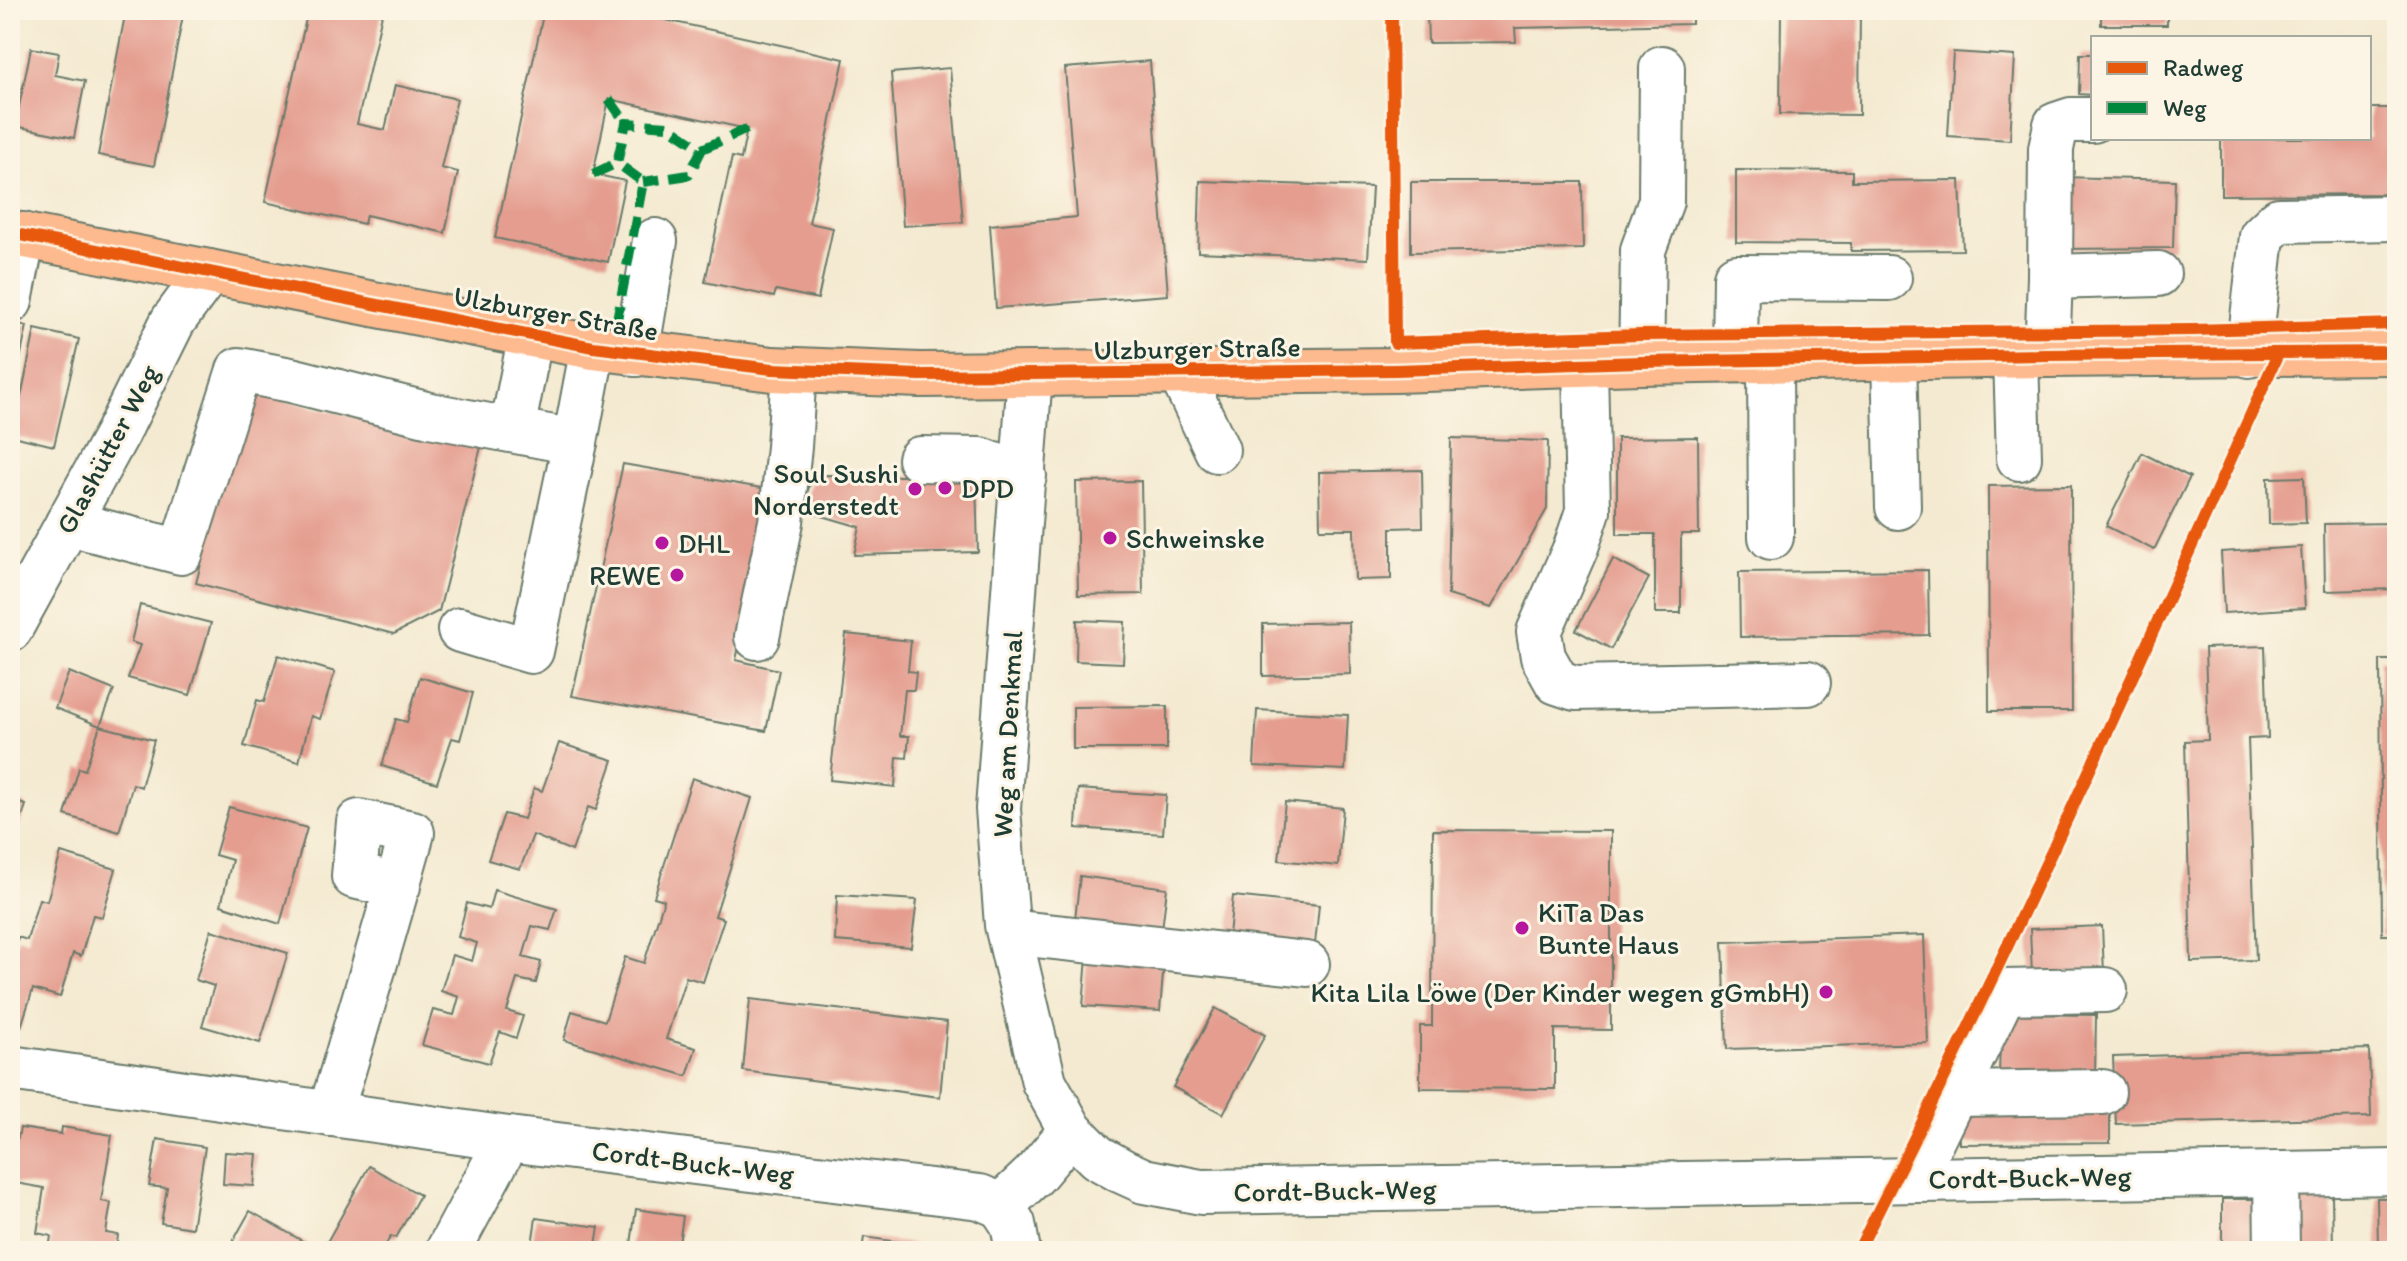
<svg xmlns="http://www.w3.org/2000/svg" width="2407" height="1261" viewBox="0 0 2407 1261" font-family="Itim,sans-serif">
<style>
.building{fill:#e49d8f}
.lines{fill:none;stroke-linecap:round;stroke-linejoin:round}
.minor-casing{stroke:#6a7a6b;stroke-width:48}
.major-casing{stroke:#6a7a6b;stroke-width:48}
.minor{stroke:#fff;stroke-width:44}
.major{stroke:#fcba8e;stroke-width:44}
.quiet{stroke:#00873e;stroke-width:10;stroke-dasharray:20 10;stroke-linecap:butt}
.cycleway-casing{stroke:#fcf5e5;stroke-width:17}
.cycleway{stroke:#e8590c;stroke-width:12}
.poi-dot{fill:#b5179e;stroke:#fcf5e5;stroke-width:3}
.labels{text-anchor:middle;stroke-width:6;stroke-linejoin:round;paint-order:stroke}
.street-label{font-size:28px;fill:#1f3d34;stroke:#fcf5e5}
.poi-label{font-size:28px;fill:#1f3d34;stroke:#fcf5e5;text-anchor:start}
</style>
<rect width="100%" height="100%" fill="#fcf5e5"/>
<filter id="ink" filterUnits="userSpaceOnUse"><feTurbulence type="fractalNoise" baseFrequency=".0125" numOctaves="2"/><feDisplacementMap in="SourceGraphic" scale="16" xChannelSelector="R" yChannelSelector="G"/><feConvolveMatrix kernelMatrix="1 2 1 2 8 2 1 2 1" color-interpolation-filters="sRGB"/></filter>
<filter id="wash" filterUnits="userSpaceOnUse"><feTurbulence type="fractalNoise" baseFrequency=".006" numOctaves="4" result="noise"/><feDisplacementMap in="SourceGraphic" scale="32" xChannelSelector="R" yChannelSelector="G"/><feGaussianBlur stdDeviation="1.8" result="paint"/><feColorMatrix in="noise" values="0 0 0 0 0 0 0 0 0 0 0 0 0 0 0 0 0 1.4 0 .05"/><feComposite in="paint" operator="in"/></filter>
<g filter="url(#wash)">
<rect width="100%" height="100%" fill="#f4ead1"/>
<g id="blocks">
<!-- building -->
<g class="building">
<polygon points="126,10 184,10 154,166 98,155"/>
<polygon points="308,10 330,14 331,10 383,10 357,124 385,130 395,85 457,99 441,168 458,172 445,233 366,215 364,224 265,202"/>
<polygon points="544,10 620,10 844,59 809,223 833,228 818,299 776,290 774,297 705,282 732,157 741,159 747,129 609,99 593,174 625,181 608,262 495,238"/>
<polygon points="1427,10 1692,10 1692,24 1515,28 1516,42 1428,43"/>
<polygon points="1781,10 1860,10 1859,115 1780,114"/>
<rect x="2101" y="10" width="66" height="15"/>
<polygon points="31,48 59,53 55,75 85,81 74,138 15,126"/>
<polygon points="1953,52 2015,56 2010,140 1948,136"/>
<polygon points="2080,54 2093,54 2093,95 2079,94"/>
<polygon points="1150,61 1168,295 996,308 990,225 1077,217 1065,68"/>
<polygon points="950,68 963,222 903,226 891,73"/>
<polygon points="2369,108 2397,108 2397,194 2221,195 2221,138 2369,138"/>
<polygon points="1736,170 1852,171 1852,181 1960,180 1963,250 1851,251 1851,243 1736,242"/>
<polygon points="2061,177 2175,180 2173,248 2061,249"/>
<polygon points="1200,181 1372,187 1368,259 1198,252"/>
<polygon points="1411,182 1582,182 1583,249 1411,252"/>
<polygon points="10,322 27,326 20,359 10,357"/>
<polygon points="35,329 79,339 54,446 13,436"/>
<polygon points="246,391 481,447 439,611 394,634 196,583"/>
<polygon points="1698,437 1699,534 1681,534 1681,613 1655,613 1655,534 1617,534 1617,438"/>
<polygon points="1451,438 1548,441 1547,509 1491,608 1448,595"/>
<polygon points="2142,453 2190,477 2154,550 2106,526"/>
<polygon points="623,464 773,490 736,660 779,670 766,731 572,696"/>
<polygon points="1422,470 1423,527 1391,528 1391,579 1355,580 1354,529 1320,529 1319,472"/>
<polygon points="823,475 976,477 978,552 854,555 860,527 802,510 810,484"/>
<polygon points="2304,477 2306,523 2269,524 2268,478"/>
<polygon points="1141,481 1143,594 1078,595 1076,482"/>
<polygon points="2071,485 2072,711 1989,711 1988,486"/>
<polygon points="2397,523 2397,589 2325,591 2324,524"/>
<polygon points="2301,547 2305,608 2224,613 2221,552"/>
<polygon points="1613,559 1649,578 1611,649 1576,630"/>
<polygon points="1928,570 1929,635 1740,637 1739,572"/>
<polygon points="140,605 211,623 190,695 128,678 140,645 131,642"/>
<polygon points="1077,620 1125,622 1123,663 1076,661"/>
<polygon points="1349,622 1350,674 1263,676 1263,624"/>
<polygon points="846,634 911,641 908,671 916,672 914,690 905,690 900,736 909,736 907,758 897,757 895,787 830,780"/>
<polygon points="2265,646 2268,738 2248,739 2256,960 2191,962 2185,741 2208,740 2205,648"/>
<polygon points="278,655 335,672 320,719 311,716 299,762 244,746 257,700 264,702"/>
<polygon points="2380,660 2397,660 2397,935 2382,935"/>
<polygon points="69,672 114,690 100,726 55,708"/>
<polygon points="420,677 473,693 460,740 452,738 437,783 382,766 396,719 407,722"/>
<polygon points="1167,706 1167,749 1073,749 1073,707"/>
<polygon points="1257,710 1348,715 1345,770 1254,766"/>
<polygon points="100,726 154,740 141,787 133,784 119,832 65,815 79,768 85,770"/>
<polygon points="559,743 613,760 596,810 588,807 572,851 533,835 520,869 488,860 504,814 524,819 534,788 542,791"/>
<polygon points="692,778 752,798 715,916 724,919 703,982 686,977 666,1039 696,1048 687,1076 564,1040 572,1011 605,1021 625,957 644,963 664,900 654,897"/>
<polygon points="1078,789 1166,795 1163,834 1076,828"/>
<polygon points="10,800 26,805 16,836 10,834"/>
<polygon points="1285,802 1343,808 1338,866 1279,860"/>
<polygon points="229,807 307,828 280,924 221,905 232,860 215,855"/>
<polygon points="1433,830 1611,831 1611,1030 1555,1029 1555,1089 1420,1088 1420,1026 1432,1026"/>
<polygon points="61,853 116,869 102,917 93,915 81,956 73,953 60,997 33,989 20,1030 10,1027 10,964 18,937 27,940 39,899 47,901"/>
<polygon points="1080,876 1167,888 1161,938 1074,927"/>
<polygon points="494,890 557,909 550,930 532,926 523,957 541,962 536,983 517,979 507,1011 523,1016 516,1038 500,1032 489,1063 422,1045 433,1010 454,1015 459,997 441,991 452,955 472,961 477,943 458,937 467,903 489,909"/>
<polygon points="837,895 917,900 911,947 835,941"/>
<polygon points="1233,896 1319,905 1314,954 1228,945"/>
<polygon points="2102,926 2104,973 2032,975 2030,929"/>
<polygon points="211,930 288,953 260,1043 202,1026 214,986 196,980"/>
<polygon points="1924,935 1928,1043 1727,1049 1723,942"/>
<polygon points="1087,957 1164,962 1160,1011 1083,1006"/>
<polygon points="750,999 947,1022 940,1097 743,1071"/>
<polygon points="1215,1008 1265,1035 1223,1114 1173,1087"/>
<polygon points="2001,1014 2096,1015 2095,1077 1999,1075"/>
<polygon points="2369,1049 2371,1117 2116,1124 2113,1057"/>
<polygon points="2110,1107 2110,1143 1959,1144 1958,1108"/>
<polygon points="62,1127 112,1135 101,1201 111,1203 106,1233 118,1235 116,1251 49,1249 51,1236 37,1233 44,1188 10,1182 10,1137 18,1138 20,1128 61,1134"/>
<polygon points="157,1139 205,1147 192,1228 161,1223 167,1188 149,1186"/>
<polygon points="225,1152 257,1154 254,1186 223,1184"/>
<polygon points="369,1166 420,1195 396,1238 391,1236 382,1251 322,1251"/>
<polygon points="2290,1196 2332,1196 2333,1250 2291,1251"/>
<polygon points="2377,1198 2397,1198 2397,1247 2378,1247"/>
<rect x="2222" y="1199" width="38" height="50"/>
<polygon points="636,1209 683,1216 678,1251 630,1251"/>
<polygon points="250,1211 320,1251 241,1251 231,1245"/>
<polygon points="536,1218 599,1227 595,1251 531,1251"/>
<polygon points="864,1237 948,1249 948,1251 862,1251"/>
</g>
</g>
</g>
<g filter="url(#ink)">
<use href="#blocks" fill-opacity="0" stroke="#6a7a6b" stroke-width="2"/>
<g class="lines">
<defs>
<g id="minor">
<polyline points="2050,277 2051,149 2056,125 2071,120 2093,120"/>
<polyline points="10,301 23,235"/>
<polyline points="636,354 655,241"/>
<polyline points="2047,355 2050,277 2158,274"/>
<polyline points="2249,355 2262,236 2279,220 2397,218"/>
<polyline points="2016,356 2019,458"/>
<polyline points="1894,359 1898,507"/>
<polyline points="1735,360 1736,277 1889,278"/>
<polyline points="1770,360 1771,537"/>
<polyline points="1641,362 1643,250 1661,201 1662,68"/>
<polyline points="1585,364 1588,511 1576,547 1539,632 1543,657 1557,682 1575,688 1808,683"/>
<polyline points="1180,372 1217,450"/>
<polyline points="1030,374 998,809 1007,925 1044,1082 1071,1131 1097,1157 1122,1171 1144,1181 1201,1192 2397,1172"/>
<polyline points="512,430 531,334"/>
<polyline points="920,459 981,460 1024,476"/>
<polyline points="68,523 181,552 239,370 291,380 430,415 575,442 593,347"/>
<polyline points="10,629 118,432 173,321 209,272"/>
<polyline points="460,630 531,651 575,442"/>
<polyline points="757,637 781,522 789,447 794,370"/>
<polyline points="1009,932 1307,964"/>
<polyline points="10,1068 508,1139 980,1197 1001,1206"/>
<polyline points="1954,1094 2103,1092"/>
<path d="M330,1114c28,-93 56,-186 82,-281l-53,-11 -5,54 44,10"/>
<polyline points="2276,1174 2277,1251"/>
<polyline points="1913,1179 2004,992 2105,990"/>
<polyline points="1001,1206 1034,1175 1071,1131"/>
<polyline points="1001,1206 1013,1224 1018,1251"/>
<polyline points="448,1251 508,1139"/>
</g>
<polyline id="major" points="10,233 593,347 772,369 920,375 1030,374 1396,370 1641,362 2047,355 2397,352"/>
</defs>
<!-- minor casing -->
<use href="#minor" class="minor-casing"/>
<!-- major casing -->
<use href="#major" class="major-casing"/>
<!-- minor -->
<use href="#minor" class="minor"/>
<!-- major -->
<use href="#major" class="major"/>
<!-- quiet -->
<g class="quiet">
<polyline points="609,99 626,123"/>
<polyline points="702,149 747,129"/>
<polyline points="593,174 617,163"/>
<polyline points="616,325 643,182 617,163 626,123 668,126 702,149 689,175 643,182"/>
</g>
<defs>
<g id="cycleway">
<polyline points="1392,10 1395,343 1641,335 2193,330 2397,324"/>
<polyline points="10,233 593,347 772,369 920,375 1030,374 1396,370 1641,362 2047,355 2397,352"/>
<path d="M1858,1251c150,-295 285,-596 420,-897"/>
</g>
</defs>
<!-- cycleway casing -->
<use href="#cycleway" class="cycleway-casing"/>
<!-- cycleway -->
<use href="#cycleway" class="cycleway"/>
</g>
</g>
<!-- markers -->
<g class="poi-dot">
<circle cx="945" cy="488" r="8"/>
<circle cx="915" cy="489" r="8"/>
<circle cx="1110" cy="538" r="8"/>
<circle cx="662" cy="543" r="8"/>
<circle cx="677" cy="575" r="8"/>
<circle cx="1522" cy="928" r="8"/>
<circle cx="1826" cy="992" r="8"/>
</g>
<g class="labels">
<!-- street labels -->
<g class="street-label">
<text transform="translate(556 313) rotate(10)" y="10">Ulzburger Straße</text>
<text transform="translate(1197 348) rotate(-1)" y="10">Ulzburger Straße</text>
<text transform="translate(107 449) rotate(-62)" y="10">Glashütter Weg</text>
<text transform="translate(1007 734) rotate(-87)" y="10">Weg am Denkmal</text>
<text transform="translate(693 1162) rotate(7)" y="10">Cordt-Buck-Weg</text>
<text transform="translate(2030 1177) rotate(-1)" y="10">Cordt-Buck-Weg</text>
<text transform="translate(1335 1190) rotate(-1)" y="10">Cordt-Buck-Weg</text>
</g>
<!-- poi labels -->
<g class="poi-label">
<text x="899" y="483" text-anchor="end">Soul Sushi<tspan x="899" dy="32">Norderstedt</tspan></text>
<text x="961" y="498">DPD</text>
<text x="1126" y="548">Schweinske</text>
<text x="678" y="553">DHL</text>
<text x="661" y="585" text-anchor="end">REWE</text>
<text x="1538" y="922">KiTa Das<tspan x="1538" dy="32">Bunte Haus</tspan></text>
<text x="1810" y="1002" text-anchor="end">Kita Lila Löwe (Der Kinder wegen gGmbH)</text>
</g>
</g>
<!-- margin -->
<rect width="2407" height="1261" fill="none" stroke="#fcf5e5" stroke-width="40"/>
<!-- legend -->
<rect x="2091" y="36" width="280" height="104" fill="#fcf5e5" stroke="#a4ab9e" stroke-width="2"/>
<rect x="2107" y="62" width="40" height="12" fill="#e8590c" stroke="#a4ab9e" stroke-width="2"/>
<text x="2163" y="76" font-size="24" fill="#1f3d34">Radweg</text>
<rect x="2107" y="102" width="40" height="12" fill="#00873e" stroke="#a4ab9e" stroke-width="2"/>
<text x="2163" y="116" font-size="24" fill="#1f3d34">Weg</text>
</svg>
